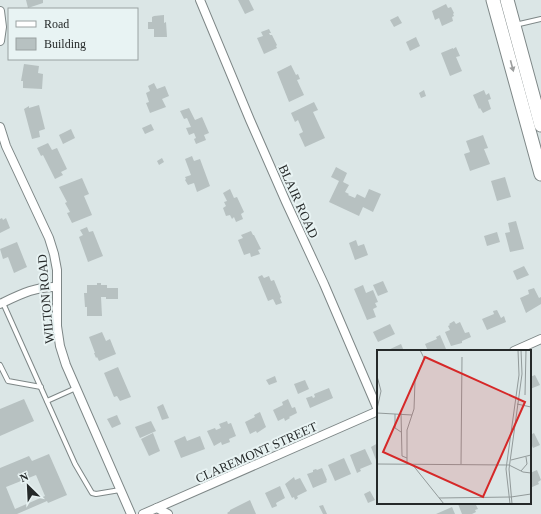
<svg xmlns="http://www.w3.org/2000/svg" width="541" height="514" viewBox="0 0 541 514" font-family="Georgia,serif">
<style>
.building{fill:#b7c1c1;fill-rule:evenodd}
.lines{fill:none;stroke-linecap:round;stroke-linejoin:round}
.lane-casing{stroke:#7e8787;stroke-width:6}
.street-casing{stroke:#7e8787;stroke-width:10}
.primary-casing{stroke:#7e8787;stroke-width:15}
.lane{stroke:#fff;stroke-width:4}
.street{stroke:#fff;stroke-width:8}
.primary{stroke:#fff;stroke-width:13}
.oneway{fill:#9d9f9f}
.labels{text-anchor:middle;stroke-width:4;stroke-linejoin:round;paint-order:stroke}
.street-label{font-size:13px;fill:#252929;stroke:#e8f3f3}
.inset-road{fill:none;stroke:#929a9a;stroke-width:1}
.view{fill:#d62828;fill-opacity:0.15;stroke:#d62828;stroke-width:2}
.inset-edge{fill:none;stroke:#252929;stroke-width:2}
</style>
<rect width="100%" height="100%" fill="#dbe6e6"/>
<!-- building -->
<g class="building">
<polygon points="26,0 43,0 43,3 28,8"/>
<polygon points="238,0 249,0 254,10 245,14"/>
<polygon points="446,4 448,8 451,7 454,13 453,14 454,16 452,17 453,21 442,26 439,18 435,20 432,11"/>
<polygon points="164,15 164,23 166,22 167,37 154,37 154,29 148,29 148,22 152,22 152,17 154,16"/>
<polygon points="398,16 402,23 394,27 390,20"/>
<polygon points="269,29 271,33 269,33 270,35 272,35 277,45 276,46 277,48 264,54 257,38 263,36 261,32"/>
<polygon points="416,37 420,46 410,51 406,42"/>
<polygon points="456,47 460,56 456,57 462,71 450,76 441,53 453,48 453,49"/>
<polygon points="24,64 39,66 38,73 43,74 42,89 23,88 23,81 21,81"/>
<polygon points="291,65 296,75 298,74 300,79 297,80 304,95 289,102 277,72"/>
<polygon points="154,83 157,89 165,86 169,96 162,99 166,107 150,113 146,103 149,102 146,93 150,91 148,86"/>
<polygon points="424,90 426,96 421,98 419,93"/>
<polygon points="484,90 486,95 489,93 491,99 488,100 491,109 483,113 480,108 479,109 473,95"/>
<polygon points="314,102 318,110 313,112 325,138 305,147 299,134 303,132 298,120 295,122 291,113"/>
<polygon points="39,105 45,129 39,131 40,137 32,139 24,109 29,106 29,108"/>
<polygon points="189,108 195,120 202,117 209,133 204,135 206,140 196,144 194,139 196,138 194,133 189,135 186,128 191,127 187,118 184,119 180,111"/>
<polygon points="151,124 154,130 145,134 142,128"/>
<polygon points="71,129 75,138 63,144 59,135"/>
<polygon points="483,135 488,148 484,149 490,164 470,171 464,154 470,152 466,141"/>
<polygon points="48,143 52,150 57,148 67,169 61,172 63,175 55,179 43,155 41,156 37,148"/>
<polygon points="192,156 194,161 200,159 210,186 197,192 194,183 188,185 185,180 186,179 185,177 191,175 185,159"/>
<polygon points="162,158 164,162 159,165 157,161"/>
<polygon points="336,167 347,173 343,182 349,185 345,192 349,194 348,195 355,198 357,194 365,198 369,189 381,194 373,212 363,207 359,216 329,202 339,181 331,177"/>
<polygon points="505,177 511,197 497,201 491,181"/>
<polygon points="82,178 89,194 84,196 92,215 72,223 67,213 70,212 65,203 67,202 59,187"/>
<polygon points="230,189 234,198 237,197 244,212 241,214 243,219 236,222 234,217 232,219 230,215 226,216 223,208 226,206 224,202 227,201 223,193"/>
<polygon points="2,218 3,220 6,218 10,228 0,233 0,219"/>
<polygon points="516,221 524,249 510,252 505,233 510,232 508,223"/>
<polygon points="87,227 89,232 93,231 103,256 88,262 79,237 83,235 80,230"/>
<polygon points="251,231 253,235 254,235 261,249 258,250 260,254 251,257 250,253 244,255 238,240 243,238 241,235"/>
<polygon points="497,232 500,242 487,246 484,236"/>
<polygon points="356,240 358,246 364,244 368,255 355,260 349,243"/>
<polygon points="17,242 27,267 14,273 8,257 3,259 0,249"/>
<polygon points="524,266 529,275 517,280 513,271"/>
<polygon points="262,275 264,278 269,276 271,281 274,280 281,297 280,298 282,303 276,305 273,299 268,301 258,277"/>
<polygon points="383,281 388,292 378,296 373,285"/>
<polygon points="97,283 101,283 101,285 107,285 107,288 118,288 118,299 106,299 106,297 101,297 102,316 87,316 87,307 85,307 84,293 87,293 87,285 97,285"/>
<polygon points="363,285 366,293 373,290 378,302 375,303 377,307 373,309 376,317 367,320 354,289"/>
<polygon points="534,288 539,298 541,297 541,304 526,313 520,298 529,294 528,290"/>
<polygon points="497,310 501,318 504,316 506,322 487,330 482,319 494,314 493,311"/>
<polygon points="454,321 456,324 460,322 465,333 469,332 471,337 462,341 462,343 451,346 445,332 450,330 448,326 450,325 449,324"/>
<polygon points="390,324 395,334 378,342 373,332"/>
<polygon points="102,332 106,341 110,339 116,354 99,361 97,357 96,358 94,353 95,353 89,337"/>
<polygon points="440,335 446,349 440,351 428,351 425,344 437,339 436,337"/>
<polygon points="401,344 404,351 386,351"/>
<polygon points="118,367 131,397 120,401 117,396 114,397 104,373"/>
<polygon points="535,375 540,385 530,389 530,377"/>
<polygon points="275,376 277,382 269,385 266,380"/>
<polygon points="305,380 309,389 298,394 294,384"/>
<polygon points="329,388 333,398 310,408 306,398 312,396 313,398 315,397 314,394"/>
<polygon points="24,399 34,421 0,436 0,409"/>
<polygon points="288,399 292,408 295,407 297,413 289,417 290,418 285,421 284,418 278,421 273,410 283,405 282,402"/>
<polygon points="163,404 169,418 162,420 157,407"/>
<polygon points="260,412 266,427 257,433 256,431 250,434 245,422 255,417 254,415"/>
<polygon points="117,415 121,424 112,428 107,419"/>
<polygon points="151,421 156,431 140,438 135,427"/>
<polygon points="227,421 228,424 231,423 236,436 229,439 230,442 222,445 221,442 214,446 207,431 215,428 216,430 221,428 219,424"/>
<polygon points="153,433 160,451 149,456 141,439"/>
<polygon points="534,433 540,445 533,448 530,442 530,435"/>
<polygon points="185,436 187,441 200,436 205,449 181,458 174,441"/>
<polygon points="378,443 378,459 376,460 371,447"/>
<polygon points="365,449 372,464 360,469 361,471 357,473 350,455"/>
<path d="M49,454l18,41 -19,8 -1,-2 -30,13h-17v-46l29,-12 3,5zM36,475l9,21 -30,13 -9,-22z"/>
<polygon points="344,458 351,474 335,481 328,465"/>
<polygon points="322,468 327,480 326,481 327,482 313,488 307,474 313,472 313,470 316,469 317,470"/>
<polygon points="537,470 541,480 538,482 539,484 530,488 530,473"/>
<polygon points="294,477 295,480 300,478 307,491 297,496 298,498 295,500 294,497 292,498 285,484"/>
<polygon points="280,486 285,498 276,503 277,506 272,508 265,493"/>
<polygon points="370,491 375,500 368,503 364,494"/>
<polygon points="250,500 256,514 228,514 227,513 230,511 230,510"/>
<polygon points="460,503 475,503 478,509 475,510 476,512 472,514 462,514 458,504"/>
<polygon points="323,505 327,514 323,514 319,506"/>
<polygon points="452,507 455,514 436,514"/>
</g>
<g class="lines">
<defs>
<g id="lane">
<polyline points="515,25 541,19"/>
<polyline points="3,303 75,464 92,493 96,494 120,490"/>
<polyline points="0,365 8,381 41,387"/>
<polyline points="47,401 76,388"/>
</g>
<g id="street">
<polyline points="200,0 250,120 286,202 324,284 378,410"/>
<polyline points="0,11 2,27 0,41"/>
<polyline points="0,127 6,146 49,238 54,254 57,270 57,326 60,346 66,365 131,514"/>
<path d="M0,304c19,-9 36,-18 57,-17"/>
<polyline points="514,351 541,339"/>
<polyline points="157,508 168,514"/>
<polyline points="143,514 378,411"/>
</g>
<g id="primary">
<polyline points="493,0 541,174"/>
<polyline points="507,0 541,125"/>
</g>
</defs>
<!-- lane casing -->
<use href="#lane" class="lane-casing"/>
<!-- street casing -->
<use href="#street" class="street-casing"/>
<!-- primary casing -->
<use href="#primary" class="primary-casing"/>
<!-- lane -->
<use href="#lane" class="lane"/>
<!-- street -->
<use href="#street" class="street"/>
<!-- primary -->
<use href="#primary" class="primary"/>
</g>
<!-- one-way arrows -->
<defs><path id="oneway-solid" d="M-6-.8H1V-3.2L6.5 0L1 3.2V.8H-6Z"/></defs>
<use class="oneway" href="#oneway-solid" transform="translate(512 66) rotate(75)"/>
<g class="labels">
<!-- street labels -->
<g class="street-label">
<text transform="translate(299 201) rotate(66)" y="5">BLAIR ROAD</text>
<text transform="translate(45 299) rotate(-95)" y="5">WILTON ROAD</text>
<text transform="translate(256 452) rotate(-24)" y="5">CLAREMONT STREET</text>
</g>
</g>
<!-- overview -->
<g transform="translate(377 350)">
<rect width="154" height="154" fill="#dbe6e6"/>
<path class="inset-road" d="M0,26l4,15 -4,18M148,45l1,-45M140,54l14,3M0,63l35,2M24,63l1,43 5,2M18,64v14l6,4M134,110l20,-5M0,114l132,1 14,7 8,1M30,114v-34l7,-21 1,-28 9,-23 -4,-8M35,114l32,40M84,114l1,-107M144,121l6,-7 -1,-7M62,148l72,-1 20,-3M133,154l-4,-35 13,-94 -1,-25M135,154l-3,-35 13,-95 -1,-24"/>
<path class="view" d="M48,7l100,45 -42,95 -100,-45z"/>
<rect width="154" height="154" class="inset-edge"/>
</g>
<!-- legend -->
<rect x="8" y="8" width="130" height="52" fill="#e8f3f3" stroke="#9aa2a2"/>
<rect x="16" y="21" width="20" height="6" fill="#ffffff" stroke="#9aa2a2"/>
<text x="44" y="28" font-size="12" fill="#252929">Road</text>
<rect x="16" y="38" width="20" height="12" fill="#b7c1c1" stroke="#9aa2a2"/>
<text x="44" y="48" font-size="12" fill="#252929">Building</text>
<!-- north arrow -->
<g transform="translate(28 486) rotate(336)" stroke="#e8f3f3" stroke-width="3" paint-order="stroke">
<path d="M0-3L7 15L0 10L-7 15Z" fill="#252929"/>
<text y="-6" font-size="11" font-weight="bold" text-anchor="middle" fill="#252929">N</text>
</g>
</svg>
